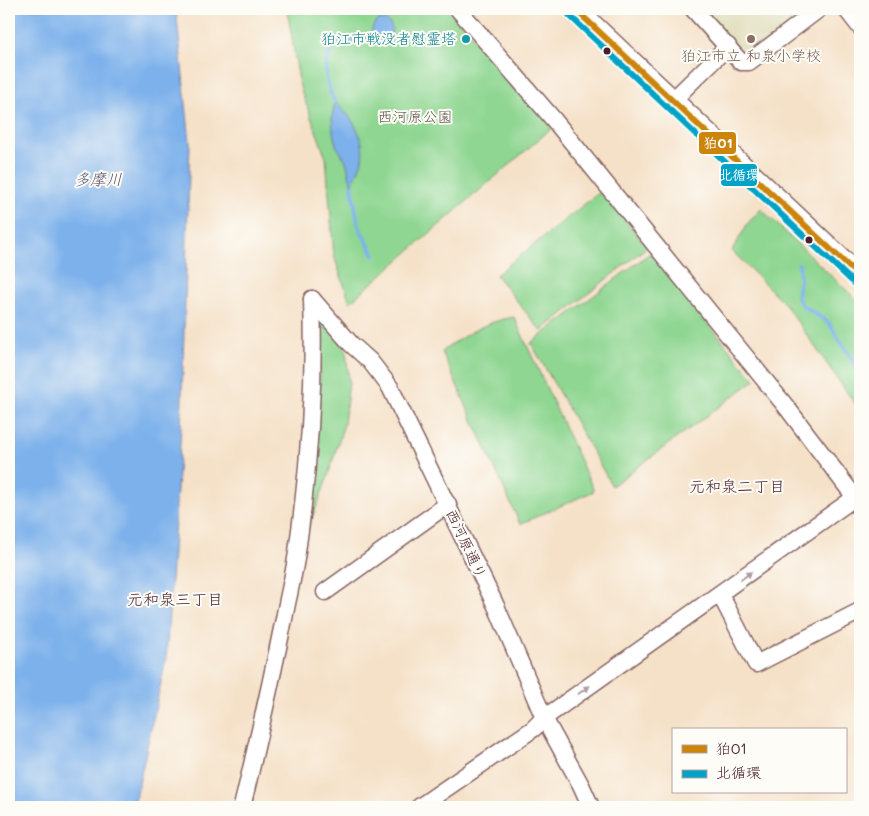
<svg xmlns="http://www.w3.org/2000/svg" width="869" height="816" viewBox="0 0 869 816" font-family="Mali,'Klee One',sans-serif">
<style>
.built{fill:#e0ddbb}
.green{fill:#8ed691;stroke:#6c7a5e}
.water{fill:#7db1eb;stroke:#64688b}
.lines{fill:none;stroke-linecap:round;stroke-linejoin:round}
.stream{stroke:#7db1eb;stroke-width:4}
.minor-casing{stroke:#866362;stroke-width:19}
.major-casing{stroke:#866362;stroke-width:24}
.minor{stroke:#fff;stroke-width:16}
.major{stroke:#fff;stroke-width:21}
.bus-1-casing{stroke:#fdfcf7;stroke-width:10}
.bus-2-casing{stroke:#fdfcf7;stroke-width:10}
.bus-1{stroke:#cc840b;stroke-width:6}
.bus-2{stroke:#04a2c6;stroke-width:6}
.oneway{fill:#ae9aa0}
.culture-dot{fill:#0f9aa8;stroke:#fdfcf7;stroke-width:2}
.education-dot{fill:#8d6e63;stroke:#fdfcf7;stroke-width:2}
.bus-dot{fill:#4a1f2b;stroke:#fdfcf7;stroke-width:2}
.labels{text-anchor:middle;stroke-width:4;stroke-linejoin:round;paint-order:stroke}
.culture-label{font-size:15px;fill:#0d838f;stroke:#fdfcf7;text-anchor:end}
.education-label{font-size:15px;fill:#785e54;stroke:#fdfcf7}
.park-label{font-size:15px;fill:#5e564a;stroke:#fdfcf7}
.street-label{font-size:15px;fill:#4a1f2b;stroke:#fdfcf7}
.water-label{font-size:16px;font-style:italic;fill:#5c526e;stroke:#fdfcf7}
.neighbourhood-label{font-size:16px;fill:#4a1f2b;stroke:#fdfcf7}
.line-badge{stroke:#fdfcf7;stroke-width:2}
.badge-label{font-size:14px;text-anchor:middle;font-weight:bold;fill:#fff}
</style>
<rect width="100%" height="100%" fill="#fdfcf7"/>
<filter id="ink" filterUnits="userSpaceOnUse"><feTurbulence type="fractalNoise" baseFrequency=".02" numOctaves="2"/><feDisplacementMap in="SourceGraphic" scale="10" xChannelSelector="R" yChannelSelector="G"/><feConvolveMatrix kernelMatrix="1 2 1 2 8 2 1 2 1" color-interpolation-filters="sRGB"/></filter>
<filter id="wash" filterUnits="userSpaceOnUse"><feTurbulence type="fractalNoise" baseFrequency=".0096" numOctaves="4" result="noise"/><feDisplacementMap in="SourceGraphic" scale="20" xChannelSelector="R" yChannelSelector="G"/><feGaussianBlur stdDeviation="1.12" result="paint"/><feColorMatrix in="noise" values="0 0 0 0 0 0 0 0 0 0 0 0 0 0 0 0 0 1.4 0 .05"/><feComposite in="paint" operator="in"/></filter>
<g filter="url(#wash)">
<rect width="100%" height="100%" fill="#f5e1c8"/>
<!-- built -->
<polygon class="built" points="702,9 811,9 744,56"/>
<!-- green -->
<g class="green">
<polygon points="287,9 449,9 552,128 350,302 334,256 326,158 300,87"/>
<polygon points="601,191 647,247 541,331 496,275"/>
<polygon points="761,209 860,303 860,411 785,304 732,251 748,223"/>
<polygon points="650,253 755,380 612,486 531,343"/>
<polygon points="319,315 346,349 349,382 344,424 327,479 306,534 316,448 320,390"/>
<path d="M514,317l80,174 -74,33 -78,-172c21,-17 45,-31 72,-35z"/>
</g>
<!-- water -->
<g class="water">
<polygon points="9,9 176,9 190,142 181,428 166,659 134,807 9,807"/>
<circle cx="382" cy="30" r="10"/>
<path d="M335,102c17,16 31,33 27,58 -2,8 -7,17 -10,26l-6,-25 -10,-16 -3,-13 -1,-14z"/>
</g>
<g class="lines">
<!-- stream -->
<g class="stream">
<path d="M335,102c-10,-19 -15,-40 1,-58l15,-2 21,-9"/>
<path d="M352,186c3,13 3,35 10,47 4,8 8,14 12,22"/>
<polyline points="799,264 800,280 797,297 802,305 829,323 860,372"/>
</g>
</g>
</g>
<g filter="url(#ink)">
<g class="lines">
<defs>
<g id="minor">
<polyline points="458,9 554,120 788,409 860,504"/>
<polyline points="693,9 741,62 749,62 819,9"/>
<polyline points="846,9 860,27"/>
<polyline points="673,100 728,46"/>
<polyline points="312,299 351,344 370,361 390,387 496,606 544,718 581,785 591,807"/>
<polyline points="325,592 448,504"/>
<polyline points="720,594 756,664 860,611"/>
<path d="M242,807c15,-62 29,-125 42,-188 4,-22 10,-45 13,-67 12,-84 18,-169 15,-253"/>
<polyline points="419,807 533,729 544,718 860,494"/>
</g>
<polyline id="major" points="575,9 860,277"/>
</defs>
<!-- minor casing -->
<use href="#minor" class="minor-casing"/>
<!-- major casing -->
<use href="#major" class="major-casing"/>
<!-- minor -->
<use href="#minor" class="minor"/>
<!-- major -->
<use href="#major" class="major"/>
<defs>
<polyline id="bus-1" points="575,9 860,277"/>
<polyline id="bus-2" points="569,15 854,283"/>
</defs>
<!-- bus-1 casing -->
<use href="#bus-1" class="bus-1-casing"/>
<!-- bus-2 casing -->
<use href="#bus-2" class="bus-2-casing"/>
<!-- bus-1 -->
<use href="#bus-1" class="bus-1"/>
<!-- bus-2 -->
<use href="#bus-2" class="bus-2"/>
</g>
<!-- one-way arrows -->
<defs><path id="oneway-solid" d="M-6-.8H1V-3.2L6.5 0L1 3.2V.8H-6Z" transform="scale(1.25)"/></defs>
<g class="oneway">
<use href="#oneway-solid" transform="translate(746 576) rotate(-36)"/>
<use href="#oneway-solid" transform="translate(584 690) rotate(-35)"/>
</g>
</g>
<!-- markers -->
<circle class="culture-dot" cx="466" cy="39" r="5"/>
<circle class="education-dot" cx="751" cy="39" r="5"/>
<g class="bus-dot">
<circle cx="607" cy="51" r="4.5"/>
<circle cx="809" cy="240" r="4.5"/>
</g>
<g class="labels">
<!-- culture labels -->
<g class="culture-label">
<text x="456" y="44">狛江市戦没者慰霊塔</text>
</g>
<!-- education labels -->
<g class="education-label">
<text x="751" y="61">狛江市立 和泉小学校</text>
</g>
<!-- park labels -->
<g class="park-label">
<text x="415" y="122">西河原公園</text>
</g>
<!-- street labels -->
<g class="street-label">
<text transform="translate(466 544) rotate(65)" y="5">西河原通り</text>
</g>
<!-- water labels -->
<g class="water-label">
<text x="98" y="185">多摩川</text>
</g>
<!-- neighbourhood labels -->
<g class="neighbourhood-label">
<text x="737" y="492">元和泉二丁目</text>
<text x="175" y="605">元和泉三丁目</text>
</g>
</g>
<g class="line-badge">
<rect x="698" y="131" width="39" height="24" rx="5" fill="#cc840b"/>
<rect x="720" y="163" width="38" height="24" rx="5" fill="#04a2c6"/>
</g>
<g class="badge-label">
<text x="718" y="148">狛01</text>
<text x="739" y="180">北循環</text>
</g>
<!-- margin -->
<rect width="869" height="816" fill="none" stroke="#fdfcf7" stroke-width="30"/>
<!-- legend -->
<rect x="672" y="728" width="175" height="65" fill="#fdfcf7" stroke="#b5a4a5"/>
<rect x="682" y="745" width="25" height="8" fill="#cc840b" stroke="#b5a4a5"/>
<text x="716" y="754" font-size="15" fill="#4a1f2b">狛01</text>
<rect x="682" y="770" width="25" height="8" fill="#04a2c6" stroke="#b5a4a5"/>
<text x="716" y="778" font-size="15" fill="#4a1f2b">北循環</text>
</svg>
